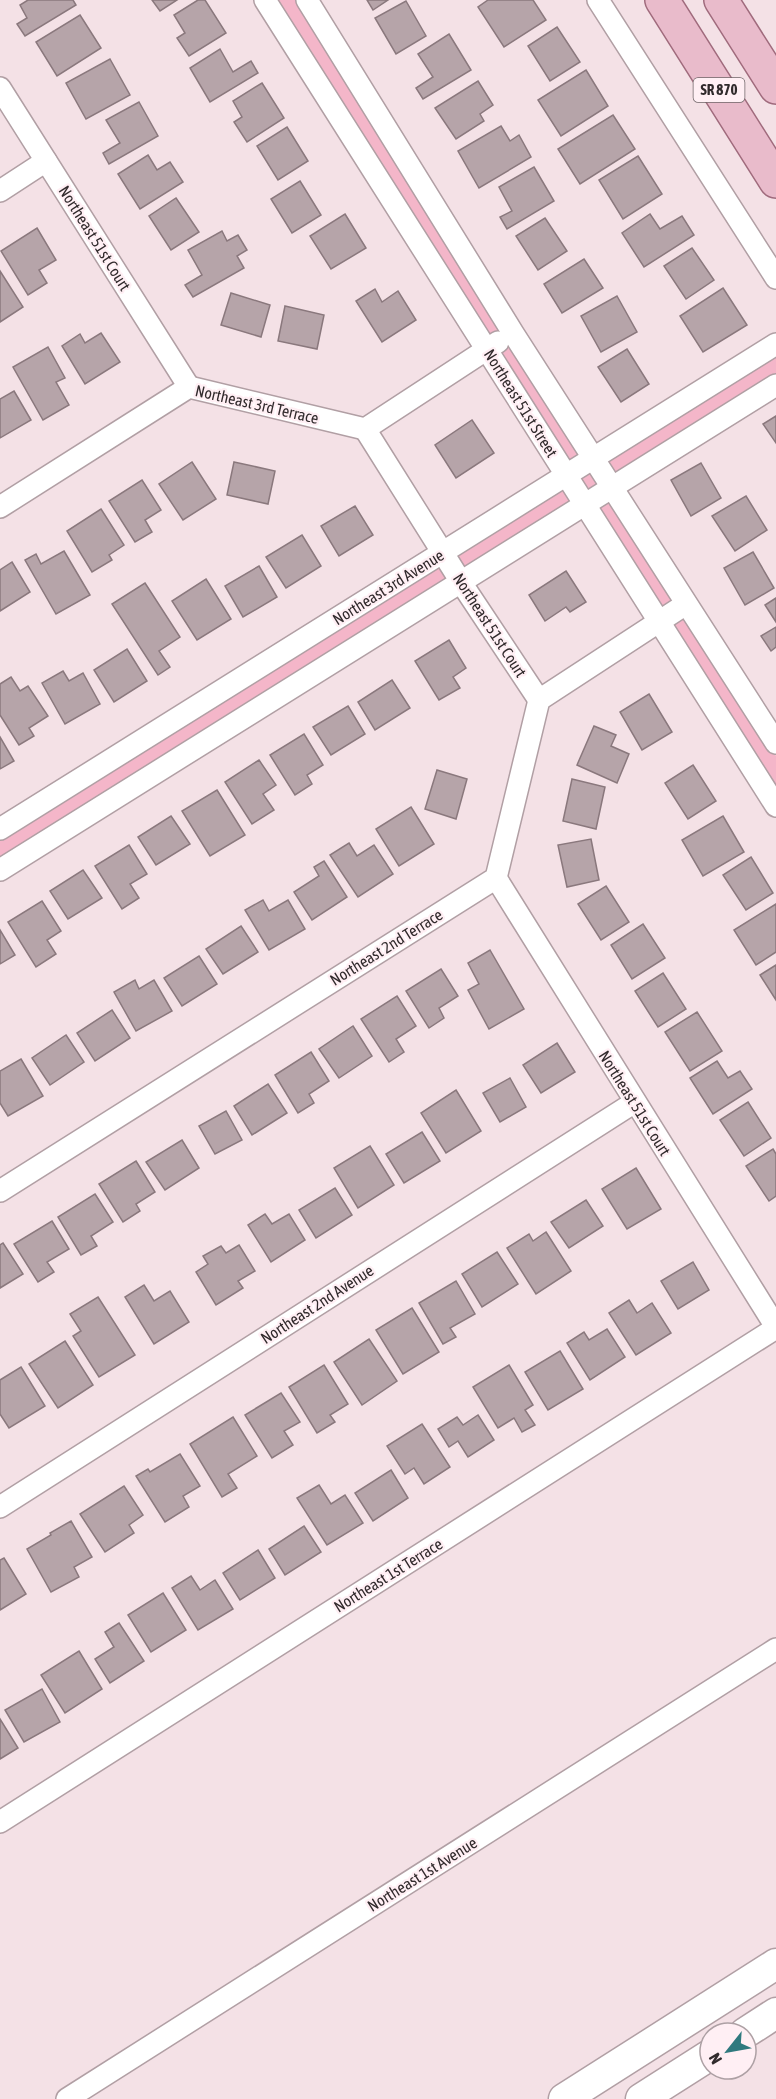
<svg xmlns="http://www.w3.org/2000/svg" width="776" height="2099" viewBox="0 0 776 2099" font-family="'Asap Condensed',sans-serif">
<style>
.green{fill:#f4b6c9}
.building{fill:#b6a4a9;stroke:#8a787d;stroke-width:1.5}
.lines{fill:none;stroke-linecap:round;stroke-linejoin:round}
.minor-casing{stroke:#b19fa4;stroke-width:24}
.secondary-casing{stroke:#b19fa4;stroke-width:33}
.primary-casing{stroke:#a06b7d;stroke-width:36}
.minor{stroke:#fff;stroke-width:21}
.secondary{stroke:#fff;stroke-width:30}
.primary{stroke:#e9bbcb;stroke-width:33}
.labels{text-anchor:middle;stroke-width:4.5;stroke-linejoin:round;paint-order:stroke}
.shield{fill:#ffeff4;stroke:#6f6568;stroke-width:1.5}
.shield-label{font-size:15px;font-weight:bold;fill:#312a2c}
.street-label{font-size:16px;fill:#312a2c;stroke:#ffeff4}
</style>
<rect width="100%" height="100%" fill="#f4e1e6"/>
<!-- green -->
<polygon class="green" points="274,0 298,0 592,465 776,350 776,375 604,484 776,756 776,795 584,495 0,861 0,837 573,477"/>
<!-- building -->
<g class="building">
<polygon points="28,0 73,0 76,5 25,36 17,24 27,18 20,5"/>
<polygon points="152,0 177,0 160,11"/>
<polygon points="198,0 205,0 226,33 189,56 177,38 185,33 174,15"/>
<polygon points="367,0 388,0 373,10"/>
<polygon points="488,0 533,0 546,20 504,47 478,7"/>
<polygon points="406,1 426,36 396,54 375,18"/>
<polygon points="80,15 101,48 57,76 36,42"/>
<polygon points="557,27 580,62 550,81 528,46"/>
<polygon points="449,34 471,70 423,99 416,88 433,77 418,54"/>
<polygon points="220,49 233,72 251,61 258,73 210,102 190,68"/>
<polygon points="110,59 130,95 86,119 66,83"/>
<polygon points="586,70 608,106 561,136 538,100"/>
<polygon points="478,81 493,105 480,114 484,121 456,139 435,108"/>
<polygon points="262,83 284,118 247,142 234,122 242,117 233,101"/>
<polygon points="139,102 158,136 109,164 103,153 120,143 106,120"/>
<polygon points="613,115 635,149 580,184 558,149"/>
<polygon points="501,126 510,141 519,135 531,157 479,188 458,151"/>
<polygon points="287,127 308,161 278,180 257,146"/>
<polygon points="148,155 157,170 170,162 183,182 140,209 118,174"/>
<polygon points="638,156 662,194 623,219 599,180"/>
<polygon points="534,167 554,201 507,229 500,217 512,211 499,187"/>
<polygon points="300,181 321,215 292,233 271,199"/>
<polygon points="176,198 199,232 171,250 149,216"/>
<polygon points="345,214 366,248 331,269 310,236"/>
<polygon points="650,214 660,229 682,216 694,235 644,267 622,233"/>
<polygon points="545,218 567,251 538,270 516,236"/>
<polygon points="37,228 56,260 39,270 47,283 28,295 1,251"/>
<polygon points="222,231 227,241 238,235 247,250 237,256 244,268 193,297 185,285 202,275 188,250"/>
<polygon points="692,248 714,280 686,299 664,266"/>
<polygon points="584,259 603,288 562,313 544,284"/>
<polygon points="0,271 23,307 0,322"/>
<polygon points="723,288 747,325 703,352 680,316"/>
<polygon points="375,289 382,302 398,291 416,320 382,342 356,301"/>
<polygon points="231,293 270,305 261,337 221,325"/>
<polygon points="617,296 637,332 601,352 581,316"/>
<polygon points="285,306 324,315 317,349 278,341"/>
<polygon points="101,333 120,362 85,384 62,346 80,334 85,343"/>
<polygon points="48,347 65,378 56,382 69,405 43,420 13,367"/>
<polygon points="627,349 649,384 621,402 598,367"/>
<polygon points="14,391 31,420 0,438 0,399"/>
<polygon points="776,416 776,443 763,424"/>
<polygon points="472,420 494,453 456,478 435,445"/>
<polygon points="192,462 216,499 183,520 159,484"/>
<polygon points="234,462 275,471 268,504 227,495"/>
<polygon points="701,463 721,498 691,516 671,480"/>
<polygon points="142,480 161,510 145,520 152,532 135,542 109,501"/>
<polygon points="746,496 767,530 735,551 712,516"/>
<polygon points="355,506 373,535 339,556 321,526"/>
<polygon points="101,509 124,545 109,555 112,560 92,572 67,531"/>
<polygon points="302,535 321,566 286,588 266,557"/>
<polygon points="64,551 90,595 56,614 25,560 36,554 41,564"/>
<polygon points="753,552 774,588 745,605 724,568"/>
<polygon points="12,562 30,592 0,611 0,570"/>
<polygon points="259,566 277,597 243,617 225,586"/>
<polygon points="566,571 586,602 570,612 566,607 545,621 529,595"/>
<polygon points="206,579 231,619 197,640 172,601"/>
<polygon points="145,583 180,637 159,651 170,667 158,675 112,604"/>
<polygon points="776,598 776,622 765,605"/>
<polygon points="776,627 776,647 771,651 761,636"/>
<polygon points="449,640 466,668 453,677 460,688 439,700 415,661"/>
<polygon points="127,649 147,681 114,702 94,670"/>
<polygon points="63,671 69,681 83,673 100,704 65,724 42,683"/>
<polygon points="11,677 20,691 28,686 48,716 29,728 34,736 19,745 0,715 0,684"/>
<polygon points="392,680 410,708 375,730 358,702"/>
<polygon points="649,694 672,732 642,750 620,712"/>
<polygon points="348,706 365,734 331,755 313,727"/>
<polygon points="594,726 616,735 611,746 629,754 617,783 577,765"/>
<polygon points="304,734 323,765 307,775 312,784 295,795 270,755"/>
<polygon points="0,737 14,761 0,769"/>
<polygon points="259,760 276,785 263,794 274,810 252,824 225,782"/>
<polygon points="693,765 716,801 688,819 665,783"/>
<polygon points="437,770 467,779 456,819 425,809"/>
<polygon points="572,779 605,787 596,829 563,821"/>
<polygon points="217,790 245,835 210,856 182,811"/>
<polygon points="411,807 434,844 399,866 376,829"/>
<polygon points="171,816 190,844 156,865 138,837"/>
<polygon points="723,816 744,852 703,876 682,840"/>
<polygon points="591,839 599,880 567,887 558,845"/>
<polygon points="349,843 357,856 374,845 393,874 358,897 330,855"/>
<polygon points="129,845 147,874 130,884 139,898 122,909 95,866"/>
<polygon points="751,857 773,893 746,910 723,875"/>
<polygon points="324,861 347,897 312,920 294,892 319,876 314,867"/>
<polygon points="83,870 102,898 68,919 50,891"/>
<polygon points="606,886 629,922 601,940 578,904"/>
<polygon points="263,900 269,911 288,900 305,929 269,950 245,910"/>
<polygon points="42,901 61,931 47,940 56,954 36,967 8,922"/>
<polygon points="776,904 776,952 756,965 734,930"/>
<polygon points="643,924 665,958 632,979 611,945"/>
<polygon points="241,926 258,952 223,974 206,949"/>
<polygon points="0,930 15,955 0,964"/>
<polygon points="490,950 524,1009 489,1029 468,990 479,984 468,963"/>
<polygon points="199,956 217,984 182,1006 164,978"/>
<polygon points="776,965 776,1000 760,975"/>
<polygon points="441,969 458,996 439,1008 444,1018 429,1028 406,991"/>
<polygon points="663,973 686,1009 658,1027 635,991"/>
<polygon points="135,980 139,989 154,980 172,1011 136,1031 114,992"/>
<polygon points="397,996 416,1026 396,1039 404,1052 389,1062 361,1019"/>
<polygon points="112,1010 130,1038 95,1061 77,1033"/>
<polygon points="697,1012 722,1051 690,1071 665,1032"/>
<polygon points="353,1026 372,1056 339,1078 319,1049"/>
<polygon points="66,1035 84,1062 50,1085 32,1058"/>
<polygon points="557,1043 575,1072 541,1093 523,1065"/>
<polygon points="311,1052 329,1081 309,1094 314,1103 298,1113 275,1075"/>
<polygon points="21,1059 43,1096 8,1116 0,1103 0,1071"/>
<polygon points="717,1061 728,1078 740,1071 752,1089 713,1114 690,1078"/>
<polygon points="510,1078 526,1107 500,1122 483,1093"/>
<polygon points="268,1084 287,1113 252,1135 234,1106"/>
<polygon points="456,1090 481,1131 446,1153 421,1113"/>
<polygon points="748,1102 771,1138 744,1156 720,1120"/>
<polygon points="226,1111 242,1140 215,1154 199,1126"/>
<polygon points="422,1132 440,1161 404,1183 386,1154"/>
<polygon points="182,1140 199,1168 165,1190 146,1162"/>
<polygon points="370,1146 394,1185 358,1208 334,1168"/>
<polygon points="773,1149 776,1154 776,1196 769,1201 746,1166"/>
<polygon points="136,1161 155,1192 136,1204 140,1211 123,1222 99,1184"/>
<polygon points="636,1168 661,1209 627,1229 602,1189"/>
<polygon points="335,1188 352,1215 316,1238 299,1210"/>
<polygon points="95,1194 113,1222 91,1236 97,1246 81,1255 58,1217"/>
<polygon points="586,1200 603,1226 569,1248 551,1222"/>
<polygon points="265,1214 272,1224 289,1214 305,1240 271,1262 248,1225"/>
<polygon points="52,1221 69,1249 47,1262 54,1272 38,1282 14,1244"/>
<polygon points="546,1232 571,1271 536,1294 507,1248 529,1234 533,1241"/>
<polygon points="3,1243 23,1274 0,1288 0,1245"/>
<polygon points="239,1245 255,1271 238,1281 243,1288 216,1305 196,1272 208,1264 203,1256 221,1246 226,1253"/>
<polygon points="497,1252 518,1284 482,1307 462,1274"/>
<polygon points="693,1262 709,1290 678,1309 661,1281"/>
<polygon points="456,1281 475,1314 450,1328 456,1337 443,1344 419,1303"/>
<polygon points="144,1285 154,1301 170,1291 189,1322 154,1344 125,1297"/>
<polygon points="98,1297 135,1355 99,1377 73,1336 81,1331 70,1314"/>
<polygon points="629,1300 637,1313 652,1303 671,1333 636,1355 609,1313"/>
<polygon points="412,1308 439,1352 403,1374 376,1330"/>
<polygon points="607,1329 625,1357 590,1380 567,1343 584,1332 589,1340"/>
<polygon points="369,1339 397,1381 362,1405 334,1362"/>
<polygon points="65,1341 93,1385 58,1408 29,1364"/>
<polygon points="560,1351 583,1389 548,1410 525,1372"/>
<polygon points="324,1365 348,1404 330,1415 335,1422 317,1433 289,1387"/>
<polygon points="509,1365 533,1405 525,1410 535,1425 522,1432 514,1418 498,1428 473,1387"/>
<polygon points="21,1367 45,1406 9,1428 0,1414 0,1380"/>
<polygon points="281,1393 300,1422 284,1431 293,1445 272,1458 245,1415"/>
<polygon points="478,1415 494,1440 468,1457 458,1441 449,1447 438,1429 457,1417 463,1425"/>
<polygon points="233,1417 257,1456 228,1474 237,1488 222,1497 190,1444"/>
<polygon points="422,1424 450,1467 424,1484 414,1468 405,1474 387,1446"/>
<polygon points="180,1454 200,1486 183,1496 189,1507 165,1522 136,1476 148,1469 150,1472"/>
<polygon points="391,1470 408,1498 373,1521 355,1493"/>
<polygon points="319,1485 331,1504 345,1495 363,1523 327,1545 297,1498"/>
<polygon points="124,1486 143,1515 129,1525 134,1533 105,1552 80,1514"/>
<polygon points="71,1521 92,1557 74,1567 79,1577 51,1592 27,1549 51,1535 50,1533"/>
<polygon points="304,1526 321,1552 285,1575 269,1549"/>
<polygon points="258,1550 275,1578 240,1600 223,1573"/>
<polygon points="4,1558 26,1594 0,1610 0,1560"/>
<polygon points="191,1576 200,1590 215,1580 233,1609 198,1630 172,1588"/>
<polygon points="163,1593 186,1630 151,1652 128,1615"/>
<polygon points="119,1623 144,1661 110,1683 95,1659 114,1647 105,1632"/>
<polygon points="79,1651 102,1689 65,1713 41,1675"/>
<polygon points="42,1689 60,1722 24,1742 5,1710"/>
<polygon points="0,1719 18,1748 0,1759"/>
</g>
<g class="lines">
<defs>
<g id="minor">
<polyline points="265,0 776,806"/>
<polyline points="307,0 513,333 776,743"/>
<polyline points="598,0 776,278"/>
<polyline points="0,88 189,387"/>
<polyline points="0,191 46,161"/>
<polyline points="365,429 468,593 539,700"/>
<polyline points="0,507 189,387 365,429 498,342"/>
<polyline points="0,829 776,344"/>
<polyline points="0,870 776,385"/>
<polyline points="496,878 776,1327"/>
<polyline points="0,1191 496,878 539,700 686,604"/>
<polyline points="0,1507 635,1102"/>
<polyline points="0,1822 776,1328"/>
<polyline points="67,2099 776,1649"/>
</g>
<g id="secondary">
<polyline points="745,2033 776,2013"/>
<polyline points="564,2099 776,1964"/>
<polyline points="641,2099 710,2055"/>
</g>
<g id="primary">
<polyline points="662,0 776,181"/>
<polyline points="721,0 776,87"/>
</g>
</defs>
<!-- minor casing -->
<use href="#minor" class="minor-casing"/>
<!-- secondary casing -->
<use href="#secondary" class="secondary-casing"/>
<!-- primary casing -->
<use href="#primary" class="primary-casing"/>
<!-- minor -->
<use href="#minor" class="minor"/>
<!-- secondary -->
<use href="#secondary" class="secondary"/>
<!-- primary -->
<use href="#primary" class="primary"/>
</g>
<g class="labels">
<!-- shield labels -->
<rect class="shield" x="693.5" y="78" width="51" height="24" rx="4.5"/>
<g class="shield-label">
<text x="719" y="95">SR 870</text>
</g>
<!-- street labels -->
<g class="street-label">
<text transform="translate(95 238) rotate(58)" y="6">Northeast 51st Court</text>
<text transform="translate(521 403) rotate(58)" y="6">Northeast 51st Street</text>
<text transform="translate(257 404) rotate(13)" y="6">Northeast 3rd Terrace</text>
<text transform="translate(388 587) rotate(-32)" y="6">Northeast 3rd Avenue</text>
<text transform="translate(490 625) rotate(57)" y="6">Northeast 51st Court</text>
<text transform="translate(386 947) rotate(-32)" y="6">Northeast 2nd Terrace</text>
<text transform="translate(635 1103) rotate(58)" y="6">Northeast 51st Court</text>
<text transform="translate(317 1304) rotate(-33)" y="6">Northeast 2nd Avenue</text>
<text transform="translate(388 1575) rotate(-32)" y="6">Northeast 1st Terrace</text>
<text transform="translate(422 1874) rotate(-32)" y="6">Northeast 1st Avenue</text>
</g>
</g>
<!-- north arrow -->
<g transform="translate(728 2051) rotate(239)"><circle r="28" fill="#ffeff4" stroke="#ada0a4" stroke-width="1.5"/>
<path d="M0-4.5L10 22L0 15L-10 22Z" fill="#2f797e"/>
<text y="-9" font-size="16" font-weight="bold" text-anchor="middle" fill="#312a2c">N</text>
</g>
</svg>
